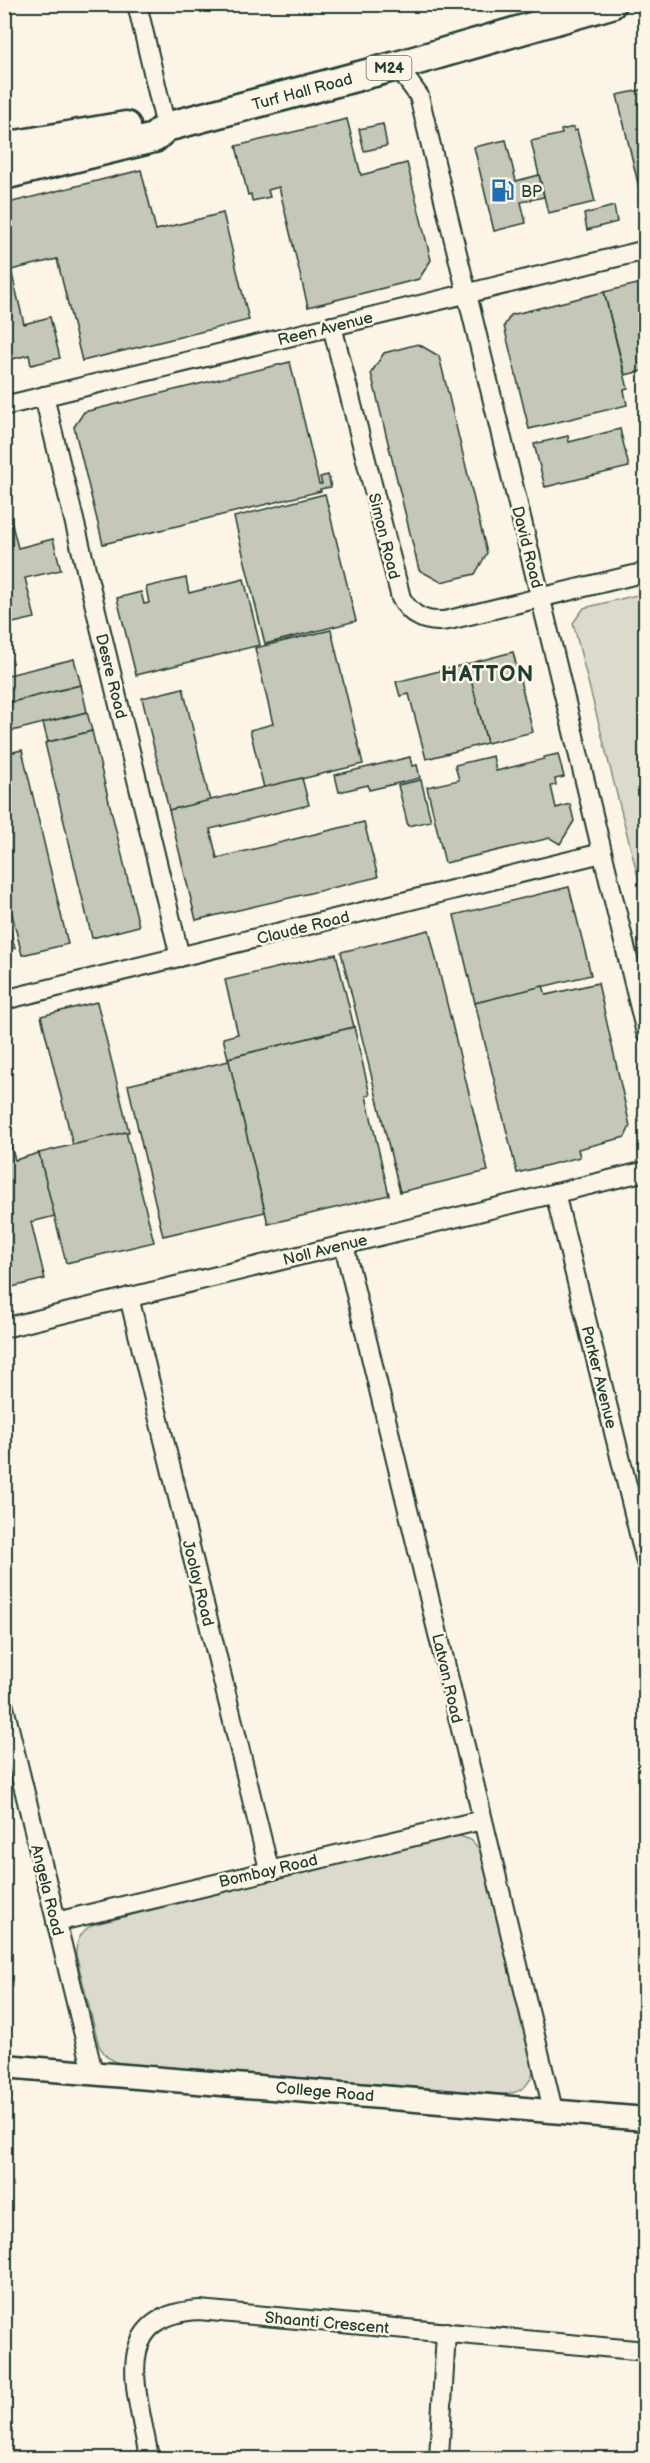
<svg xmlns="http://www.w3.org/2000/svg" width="650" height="2463" viewBox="0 0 650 2463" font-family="'Balsamiq Sans',sans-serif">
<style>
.green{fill:#dcdacc;stroke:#7e8c80;stroke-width:1.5}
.building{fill:#c5c7b9;stroke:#1f3d34;stroke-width:1.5}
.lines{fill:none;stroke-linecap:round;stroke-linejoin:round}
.minor-casing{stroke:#1f3d34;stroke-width:22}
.tertiary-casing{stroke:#1f3d34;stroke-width:27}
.primary-casing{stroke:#1f3d34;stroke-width:33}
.minor{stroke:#fcf5e5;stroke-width:18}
.tertiary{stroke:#fcf5e5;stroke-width:22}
.primary{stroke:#fcf5e5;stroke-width:28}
.labels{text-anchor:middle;stroke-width:5;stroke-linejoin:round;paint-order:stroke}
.shield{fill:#fcf5e5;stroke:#617469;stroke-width:1.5}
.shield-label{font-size:15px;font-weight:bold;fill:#1f3d34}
.street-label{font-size:16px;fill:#1f3d34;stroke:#fcf5e5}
.poi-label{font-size:16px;fill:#1f3d34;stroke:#fcf5e5;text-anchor:start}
.district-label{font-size:22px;font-weight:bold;letter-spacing:1.5px;fill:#1f3d34;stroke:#fcf5e5}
</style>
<rect width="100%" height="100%" fill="#fcf5e5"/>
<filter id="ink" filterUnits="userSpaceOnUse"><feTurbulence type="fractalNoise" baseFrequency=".0167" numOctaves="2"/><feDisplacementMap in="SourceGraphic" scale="12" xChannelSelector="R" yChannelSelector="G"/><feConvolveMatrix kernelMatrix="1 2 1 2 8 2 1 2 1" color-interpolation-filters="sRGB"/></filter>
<g filter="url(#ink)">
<!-- green -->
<g class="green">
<polygon points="645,593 646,593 645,904 573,623 584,608"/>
<path d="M456,1835l15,5 11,12 52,214c-3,20 -13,28 -33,28l-383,-31 -11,-6 -8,-11 -23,-91c0,-14 4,-22 15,-30z"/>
</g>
<!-- building -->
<g class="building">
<polygon points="646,89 646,190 640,192 617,95"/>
<polygon points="347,119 361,175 407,163 431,260 419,279 308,307 279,187 268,190 270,197 252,201 251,194 248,195 236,146"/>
<polygon points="383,124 387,146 364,151 359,129"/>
<polygon points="574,127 574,131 577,130 595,202 548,213 531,141 562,134 561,130"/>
<polygon points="506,140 516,181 539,175 544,197 521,202 526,223 494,231 474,147"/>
<polygon points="141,170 156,230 223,213 249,320 82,361 57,259 11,270 24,324 50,317 60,358 31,365 29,355 4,361 4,204"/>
<polygon points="614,206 617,222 587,230 584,214"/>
<polygon points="646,282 646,370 625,375 604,292"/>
<polygon points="604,292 628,389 624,390 627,405 529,429 504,326 511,315"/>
<polygon points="418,344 439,356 487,553 475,574 441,582 419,570 371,373 384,353"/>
<polygon points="290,362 319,484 322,484 320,477 328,475 331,487 320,489 321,491 103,544 74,427 84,412"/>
<polygon points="620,429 629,467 545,487 534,444 568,436 569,442"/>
<polygon points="4,493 18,548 53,539 61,570 25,578 35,618 4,625"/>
<polygon points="325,494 356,621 265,644 234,517"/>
<polygon points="186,578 189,593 244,579 260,645 136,675 117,598 141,592 144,604 149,603 146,587"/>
<polygon points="331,630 363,764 264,788 250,730 273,724 255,648"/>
<polygon points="513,652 533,732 487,743 467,664"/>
<polygon points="74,659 81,685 4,704 4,676"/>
<polygon points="467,664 487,743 426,759 409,694 400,696 396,682"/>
<polygon points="81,685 87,712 4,733 4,704"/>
<polygon points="183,688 210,801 169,810 142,698"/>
<polygon points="87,712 92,731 48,742 43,723"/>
<polygon points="92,731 139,926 92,938 45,743"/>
<polygon points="22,750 68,944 22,955 4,881 4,754"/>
<polygon points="558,754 564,777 555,779 556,785 551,786 556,808 570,804 574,821 560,844 550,838 445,863 427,787 459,780 455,765 493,756 496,771 544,759 544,757"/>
<polygon points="410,757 412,766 417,765 420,778 369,790 368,785 339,792 335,775"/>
<polygon points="302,778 309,805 210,829 217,858 364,822 378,877 196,920 169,810"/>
<polygon points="421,780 431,821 408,826 398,785"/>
<polygon points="569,887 591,975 475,1003 454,915"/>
<polygon points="4,906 15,948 4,951"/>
<polygon points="429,930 488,1171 400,1192 341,952"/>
<polygon points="336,954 354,1027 228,1058 223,1038 238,1034 225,980"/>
<polygon points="598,983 630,1126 625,1137 578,1149 580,1157 517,1173 475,1003 543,986 546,995"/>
<polygon points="97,1002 129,1132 73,1145 41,1016"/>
<polygon points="354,1027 370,1095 366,1096 389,1195 268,1224 228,1058"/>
<polygon points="229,1061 265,1212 163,1236 128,1085"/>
<polygon points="4,1122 15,1160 39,1153 55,1216 31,1222 45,1279 4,1289"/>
<polygon points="126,1132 154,1242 66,1263 39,1153"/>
</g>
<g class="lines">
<defs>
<g id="minor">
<polyline points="137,4 166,127"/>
<polyline points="397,66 419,96 646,1033"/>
<path d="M332,326l69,272c11,19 26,26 48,22l197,-48"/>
<polyline points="44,396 180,957"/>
<polyline points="4,406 646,250"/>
<polyline points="4,1000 602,853"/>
<polyline points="555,1193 646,1562"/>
<polyline points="344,1245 553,2110"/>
<polyline points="129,1297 269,1869"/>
<polyline points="4,1328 646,1171"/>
<polyline points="4,1707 93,2072"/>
<polyline points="56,1922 482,1820"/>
<path d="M149,2458c-10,-62 -43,-142 50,-148l447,41"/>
<polyline points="439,2458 446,2332"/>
</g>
<polyline id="tertiary" points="4,2066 646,2119"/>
<g id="primary">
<polyline points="4,147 126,126"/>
<polyline points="4,175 154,138 166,127 397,66 611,4"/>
</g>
</defs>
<!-- minor casing -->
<use href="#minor" class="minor-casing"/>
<!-- tertiary casing -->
<use href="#tertiary" class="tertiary-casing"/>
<!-- primary casing -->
<use href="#primary" class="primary-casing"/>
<!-- minor -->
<use href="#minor" class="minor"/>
<!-- tertiary -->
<use href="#tertiary" class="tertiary"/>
<!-- primary -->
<use href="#primary" class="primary"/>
</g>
</g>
<!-- icons -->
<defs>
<symbol id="fuel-bare" viewBox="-9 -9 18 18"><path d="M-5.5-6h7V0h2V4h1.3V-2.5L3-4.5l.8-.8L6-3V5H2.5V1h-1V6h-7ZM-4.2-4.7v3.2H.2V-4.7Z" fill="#1f6fb2" stroke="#fcf5e5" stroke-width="2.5" paint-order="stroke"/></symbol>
</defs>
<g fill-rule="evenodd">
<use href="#fuel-bare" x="486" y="174" width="33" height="33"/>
</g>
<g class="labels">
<!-- shield labels -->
<rect class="shield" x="366.5" y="56" width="45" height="24" rx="4.5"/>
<g class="shield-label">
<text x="389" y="73">M24</text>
</g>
<!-- street labels -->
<g class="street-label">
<text transform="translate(302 91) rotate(-15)" y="6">Turf Hall Road</text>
<text transform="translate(325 328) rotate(-14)" y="6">Reen Avenue</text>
<text transform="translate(385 536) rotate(76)" y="6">Simon Road</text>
<text transform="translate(528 547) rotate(76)" y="6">David Road</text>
<text transform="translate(112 676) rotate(76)" y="6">Desre Road</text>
<text transform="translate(303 927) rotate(-14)" y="6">Claude Road</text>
<text transform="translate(325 1249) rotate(-14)" y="6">Noll Avenue</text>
<text transform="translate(600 1377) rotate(76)" y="6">Parker Avenue</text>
<text transform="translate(199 1583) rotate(76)" y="6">Joolay Road</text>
<text transform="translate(448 1678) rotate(77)" y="6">Latvan Road</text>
<text transform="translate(268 1870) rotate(-13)" y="6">Bombay Road</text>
<text transform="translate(48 1890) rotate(76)" y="6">Angela Road</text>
<text transform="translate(325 2091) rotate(5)" y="6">College Road</text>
<text transform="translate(327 2322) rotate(5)" y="6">Shaanti Crescent</text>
</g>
<!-- poi labels -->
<g class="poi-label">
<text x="521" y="197">BP</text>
</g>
<!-- district labels -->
<g class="district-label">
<text x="488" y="681">HATTON</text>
</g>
</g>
<!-- margin -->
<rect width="650" height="2463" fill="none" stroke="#fcf5e5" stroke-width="24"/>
<rect x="12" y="12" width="626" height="2439" fill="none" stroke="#1f3d34" stroke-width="2" filter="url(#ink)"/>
</svg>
